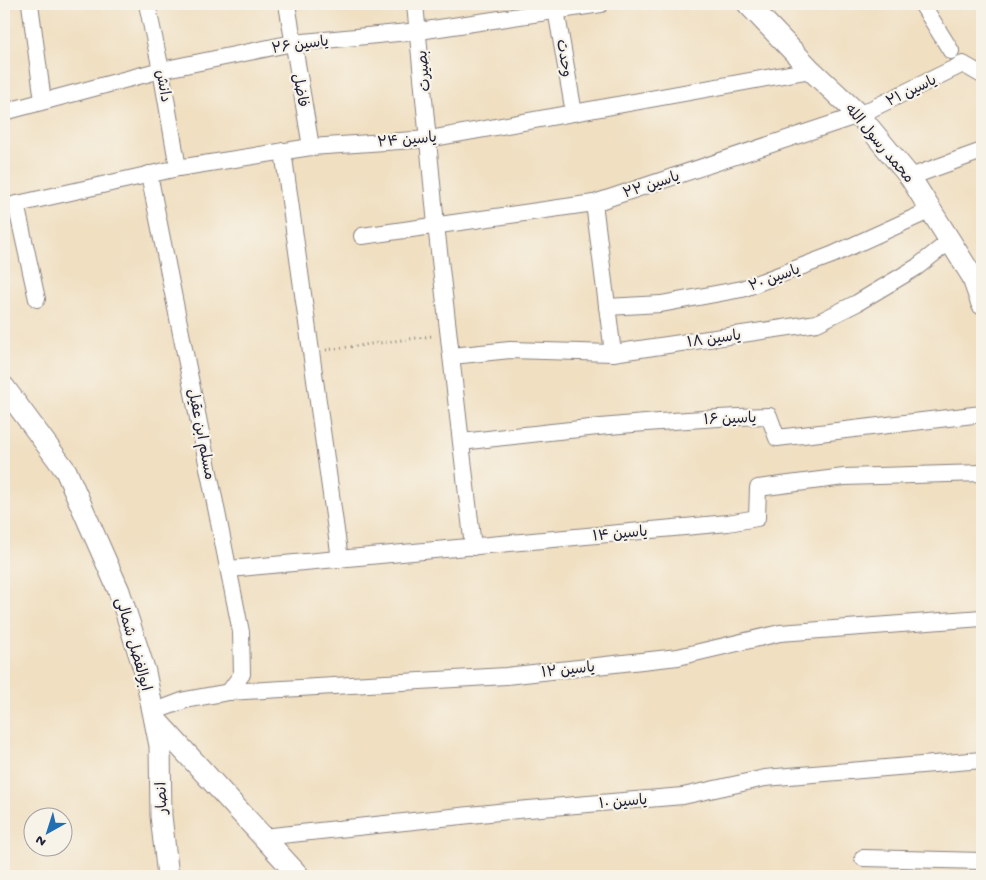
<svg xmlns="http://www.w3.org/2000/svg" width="986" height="880" viewBox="0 0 986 880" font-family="'Gochi Hand','Playpen Sans Arabic',sans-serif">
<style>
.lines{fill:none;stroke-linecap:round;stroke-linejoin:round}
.minor-casing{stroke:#89807e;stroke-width:18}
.tertiary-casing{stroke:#89807e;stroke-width:23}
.path{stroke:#89807e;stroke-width:3;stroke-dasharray:1 4;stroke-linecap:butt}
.minor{stroke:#fff;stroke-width:16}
.tertiary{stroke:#fff;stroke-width:21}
.labels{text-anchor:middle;stroke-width:4.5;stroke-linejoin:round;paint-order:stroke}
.street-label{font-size:15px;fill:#22223b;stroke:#f7f3e8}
</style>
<rect width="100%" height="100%" fill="#f7f3e8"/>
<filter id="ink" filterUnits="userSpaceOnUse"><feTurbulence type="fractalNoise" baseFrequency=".02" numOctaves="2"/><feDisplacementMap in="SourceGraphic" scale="10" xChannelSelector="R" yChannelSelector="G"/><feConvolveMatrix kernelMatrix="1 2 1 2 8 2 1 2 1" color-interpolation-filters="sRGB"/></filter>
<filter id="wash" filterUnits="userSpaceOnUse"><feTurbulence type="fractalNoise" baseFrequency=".0096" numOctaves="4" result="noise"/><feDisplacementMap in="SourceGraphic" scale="20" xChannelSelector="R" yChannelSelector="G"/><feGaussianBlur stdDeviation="1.12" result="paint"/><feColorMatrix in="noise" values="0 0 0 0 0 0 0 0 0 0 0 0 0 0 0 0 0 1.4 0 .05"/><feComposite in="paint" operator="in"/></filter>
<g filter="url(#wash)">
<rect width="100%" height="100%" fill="#f0dfc1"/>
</g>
<g filter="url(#ink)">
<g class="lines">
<defs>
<g id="minor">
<polyline points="30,4 43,101"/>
<polyline points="147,4 161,70 178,168"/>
<polyline points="287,4 311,147"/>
<polyline points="415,4 436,225 473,547"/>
<polyline points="555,4 574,113"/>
<polyline points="922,4 951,51"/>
<polyline points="4,112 161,70 293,43 419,31 601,4"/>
<polyline points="283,151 340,559"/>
<polyline points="149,174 241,632 242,674 229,692"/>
<polyline points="910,177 982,151"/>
<polyline points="594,203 613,353"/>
<polyline points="16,204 37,299"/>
<polyline points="4,207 178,168 311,147 429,139 811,70"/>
<polyline points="362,236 594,203 859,115 963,64 982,75"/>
<polyline points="607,307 661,304 742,289 832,255 931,210"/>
<polyline points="452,356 510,350 613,353 817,323 857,303 917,267 951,240"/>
<path d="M462,442c102,-12 204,-23 307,-26l8,22 205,-24"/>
<polyline points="229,569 728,523 757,518 758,488 844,477 982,473"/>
<polyline points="153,712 185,700 229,692 506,676 678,657 780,633 982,618"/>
<polyline points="263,837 517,810 683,796 765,778 982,760"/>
<polyline points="863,858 982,861"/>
</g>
<g id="tertiary">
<polyline points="748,4 811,70 859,115 910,177 972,276 982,304"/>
<polyline points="4,387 66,471 119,591 145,672 160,746 161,816 168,876"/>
<polyline points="155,719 299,876"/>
</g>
</defs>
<!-- minor casing -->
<use href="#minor" class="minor-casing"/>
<!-- tertiary casing -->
<use href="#tertiary" class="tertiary-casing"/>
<!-- path -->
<polyline class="path" points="326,350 432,336"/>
<!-- minor -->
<use href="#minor" class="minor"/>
<!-- tertiary -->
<use href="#tertiary" class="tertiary"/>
</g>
</g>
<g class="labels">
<!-- street labels -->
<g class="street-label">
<text transform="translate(300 44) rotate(-8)" y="5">یاسین ۲۶</text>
<text transform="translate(565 58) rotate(81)" y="5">وحدت</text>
<text transform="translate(423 71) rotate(-95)" y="5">بصیرت</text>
<text transform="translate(164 86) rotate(80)" y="5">دانش</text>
<text transform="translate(301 90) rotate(80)" y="5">فاضل</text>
<text transform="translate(911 90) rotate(-26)" y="5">یاسین ۲۱</text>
<text transform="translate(407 139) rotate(-5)" y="5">یاسین ۲۴</text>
<text transform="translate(880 143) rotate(50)" y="5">محمد رسول الله</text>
<text transform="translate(651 184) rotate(-18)" y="5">یاسین ۲۲</text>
<text transform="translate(774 277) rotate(-20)" y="5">یاسین ۲۰</text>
<text transform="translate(714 338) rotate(-8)" y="5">یاسین ۱۸</text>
<text transform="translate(730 418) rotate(-2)" y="5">یاسین ۱۶</text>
<text transform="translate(202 434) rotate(79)" y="5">مسلم ابن عقیل</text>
<text transform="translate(620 533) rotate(-5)" y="5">یاسین ۱۴</text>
<text transform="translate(134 644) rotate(74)" y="5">ابوالفضل شمالی</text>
<text transform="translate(568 669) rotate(-6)" y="5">یاسین ۱۲</text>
<text transform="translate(161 798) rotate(-92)" y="5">انصار</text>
<text transform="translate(623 801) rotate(-5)" y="5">یاسین ۱۰</text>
</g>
</g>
<!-- margin -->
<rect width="986" height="880" fill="none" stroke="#f7f3e8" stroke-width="20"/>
<!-- north arrow -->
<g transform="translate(48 832) rotate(219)"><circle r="24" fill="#f7f3e8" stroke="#a29fa3"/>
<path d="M0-4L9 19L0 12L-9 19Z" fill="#1f6fb2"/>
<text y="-8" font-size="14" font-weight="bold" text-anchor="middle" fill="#22223b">N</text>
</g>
</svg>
